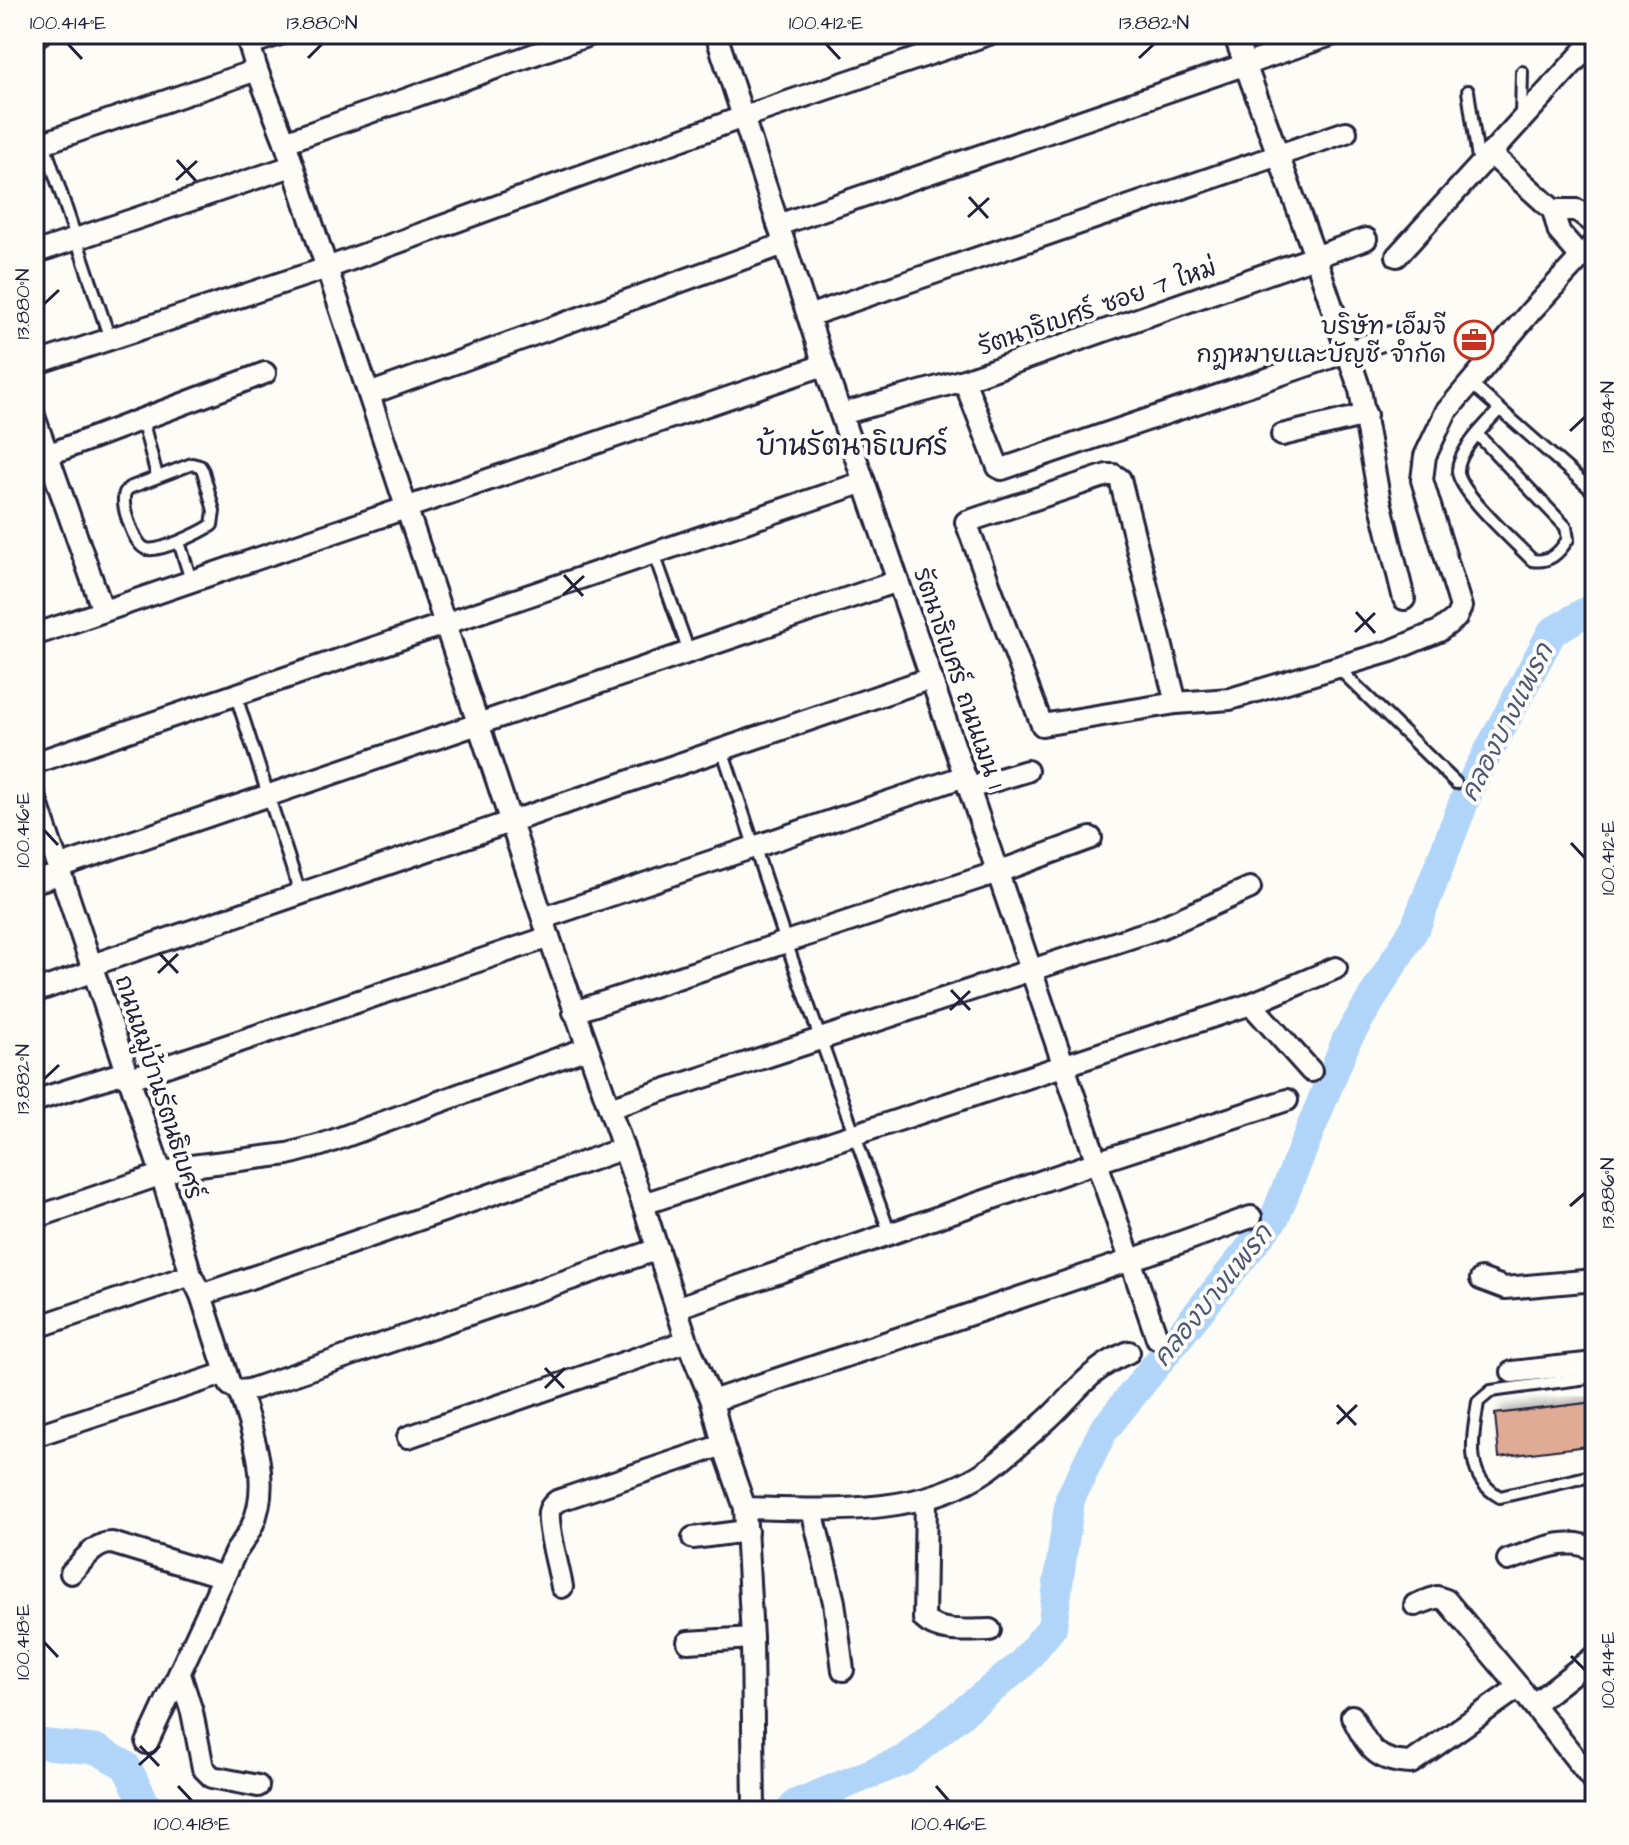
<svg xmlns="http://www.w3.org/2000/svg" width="1629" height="1845" viewBox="0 0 1629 1845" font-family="'Architects Daughter','Playpen Sans Thai',sans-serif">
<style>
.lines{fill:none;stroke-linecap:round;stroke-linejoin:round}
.river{stroke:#b0d5f9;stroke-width:30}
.building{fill:#e0ab95;stroke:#22223b;stroke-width:2;filter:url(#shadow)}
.service-casing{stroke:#22223b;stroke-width:16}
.minor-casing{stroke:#22223b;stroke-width:26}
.service{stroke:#fdfcf7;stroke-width:10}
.minor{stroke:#fdfcf7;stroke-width:20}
.ticks{fill:none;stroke:#22223b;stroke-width:3}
.labels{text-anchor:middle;stroke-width:8;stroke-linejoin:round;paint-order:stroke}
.street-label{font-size:24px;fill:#22223b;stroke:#fdfcf7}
.poi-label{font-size:24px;fill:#22223b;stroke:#fdfcf7;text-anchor:end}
.water-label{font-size:26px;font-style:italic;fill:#4d5874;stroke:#fdfcf7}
.quarter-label{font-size:28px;fill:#22223b;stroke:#fdfcf7}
.neatline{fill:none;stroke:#22223b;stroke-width:3}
.ticks-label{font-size:20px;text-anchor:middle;fill:#22223b}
</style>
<defs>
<filter id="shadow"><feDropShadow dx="6" dy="-6" stdDeviation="4" flood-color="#0004"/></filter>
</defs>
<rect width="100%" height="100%" fill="#fdfcf7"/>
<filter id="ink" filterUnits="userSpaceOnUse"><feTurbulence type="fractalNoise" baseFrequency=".0125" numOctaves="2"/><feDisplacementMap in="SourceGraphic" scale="16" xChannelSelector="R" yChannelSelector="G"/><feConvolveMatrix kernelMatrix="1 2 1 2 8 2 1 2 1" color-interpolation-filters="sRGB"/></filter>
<g filter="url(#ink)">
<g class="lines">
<!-- river -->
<g class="river">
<polyline points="34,1743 98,1750 126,1766 149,1811"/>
<polyline points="790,1811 796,1804 904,1760 1021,1665 1052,1627 1070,1499 1103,1431 1275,1217 1347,1039 1416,926 1470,786 1552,632 1595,606"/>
</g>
</g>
<!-- building -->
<polygon class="building" points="1595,1402 1595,1445 1499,1457 1495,1414"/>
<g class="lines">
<defs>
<g id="service">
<polyline points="1468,91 1479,165"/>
<polyline points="34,113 110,339"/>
<polyline points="1521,117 1522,72"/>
<polyline points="1470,383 1595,493"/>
<polyline points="142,419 157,476"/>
<path d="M1477,434l89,93 2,12c-9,14 -18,24 -36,21 -15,-16 -76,-70 -74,-90 1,-20 28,-46 41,-60"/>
<path d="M192,464l8,2 3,5 11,40 -2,14c-12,8 -52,27 -65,24 -12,-2 -24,-39 -23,-50 0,-6 1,-7 5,-11z"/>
<polyline points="179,542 191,580"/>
<polyline points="654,554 689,652"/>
<polyline points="1337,667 1456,783"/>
<polyline points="236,696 300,893"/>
<polyline points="722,749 786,942 890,1234"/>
<path d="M1595,1377l-104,14 -13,11c-5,35 -15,75 22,95l95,-22"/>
</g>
<g id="minor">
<path d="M246,34l11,36 28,72 264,795 94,267 44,137 25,60 11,44 22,63c80,2 176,9 244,-39 18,-13 35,-29 52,-44 33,-28 45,-55 88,-73"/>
<polyline points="716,34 824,365 1157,1338"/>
<polyline points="1234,34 1316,259 1360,390 1379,497 1404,599"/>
<polyline points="34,36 40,34"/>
<polyline points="250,44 280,34"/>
<polyline points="285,142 592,34"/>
<polyline points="34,146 257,70"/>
<polyline points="1490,153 1553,210 1559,232 1581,257"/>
<polyline points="1553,210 1577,210 1595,224"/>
<polyline points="778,225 1334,34"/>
<polyline points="34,253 292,166"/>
<polyline points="1397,256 1595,39"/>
<polyline points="808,316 1346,132"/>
<polyline points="34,364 327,268 743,117 989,34"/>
<polyline points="964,380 998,467 1002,469 1391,337"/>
<polyline points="369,394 784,244"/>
<polyline points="841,414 964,380 1366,239"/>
<polyline points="34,416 103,611"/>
<polyline points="1282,435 1366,415"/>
<polyline points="47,455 265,373"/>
<polyline points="34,635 824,365"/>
<polyline points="1176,703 1042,725 966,522 1107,475 1114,475 1120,479 1176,703 1230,699 1391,651 1439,631 1456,618 1461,607 1422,480 1425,456 1446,412 1531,311 1595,242"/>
<polyline points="34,763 864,482"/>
<polyline points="969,788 1027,771"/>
<polyline points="34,794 161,1173 191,1275 201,1295 230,1385 239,1391"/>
<polyline points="58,867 898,581"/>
<polyline points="34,882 60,874"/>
<polyline points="543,918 965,776"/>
<polyline points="92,965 931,678"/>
<polyline points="34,992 94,971"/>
<polyline points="1251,1004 1336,968"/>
<polyline points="574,1012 998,872 1091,838"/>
<polyline points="128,1079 549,937"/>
<polyline points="34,1101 125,1072"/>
<polyline points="609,1108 1160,928 1250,888"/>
<polyline points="643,1204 1251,1004 1311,1071"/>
<polyline points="34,1218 183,1167 288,1154 321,1145 587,1048"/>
<polyline points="1481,1279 1505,1288 1595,1280"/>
<polyline points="201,1295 622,1149"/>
<polyline points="676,1308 1097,1162 1287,1100"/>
<polyline points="34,1328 191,1275"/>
<polyline points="1512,1372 1595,1363"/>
<polyline points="239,1391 249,1390 658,1249"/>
<polyline points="712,1401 1131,1260 1251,1217"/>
<polyline points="34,1436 226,1373"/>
<polyline points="408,1437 687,1341"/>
<path d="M926,1499l-2,120c15,15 46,11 66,11"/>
<polyline points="745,1508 752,1638 754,1811"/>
<polyline points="812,1510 834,1602 843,1670"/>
<polyline points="693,1538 747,1531"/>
<path d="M1508,1560c26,-8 62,-27 87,-9"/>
<path d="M71,1573c12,-12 23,-30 41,-30l112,34"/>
<path d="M562,1587c-3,-18 -15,-59 -13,-75 1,-6 4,-7 8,-11l166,-56"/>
<polyline points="1415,1605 1437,1597 1446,1600 1519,1687"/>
<polyline points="688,1642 752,1638"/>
<polyline points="180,1674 192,1712 203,1768 212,1777 258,1786"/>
<polyline points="1534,1704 1595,1656"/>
<path d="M1352,1716c15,29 22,46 59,47l108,-76 76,96"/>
<path d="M147,1743l88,-190c6,-9 13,-18 17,-27 20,-43 1,-93 -13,-135"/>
</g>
</defs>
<!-- service casing -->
<use href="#service" class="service-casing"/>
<!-- minor casing -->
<use href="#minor" class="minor-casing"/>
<!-- service -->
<use href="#service" class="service"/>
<!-- minor -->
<use href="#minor" class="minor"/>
</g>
</g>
<!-- ticks -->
<path class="ticks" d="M68,44l14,15M826,44l14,15M308,58l14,-14M1139,58l15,-14M177,160l19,21M176,180l21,-19M969,197l19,21M968,217l21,-19M44,304l15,-14M1570,431l15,-14M564,575l19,21M563,595l21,-19M1356,612l19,21M1355,632l20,-19M44,830l14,15M1571,843l14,15M159,953l19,20M158,973l20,-19M951,990l19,20M950,1010l20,-19M44,1079l15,-14M1570,1206l15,-13M545,1368l19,20M545,1388l20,-20M1337,1405l19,20M1337,1424l20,-19M44,1642l14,15M1571,1656l14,14M140,1746l19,20M139,1765l21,-19M178,1786l14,15M936,1786l13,15"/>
<!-- icons -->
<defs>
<symbol id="office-ring" viewBox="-11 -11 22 22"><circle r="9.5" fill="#fdfcf7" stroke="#c8321e" stroke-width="1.5"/><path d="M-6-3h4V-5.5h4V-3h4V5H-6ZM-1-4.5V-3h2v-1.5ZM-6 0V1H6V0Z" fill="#c8321e"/></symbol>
</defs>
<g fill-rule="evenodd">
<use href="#office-ring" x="1452" y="318" width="44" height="44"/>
</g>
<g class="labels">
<!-- street labels -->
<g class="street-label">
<text transform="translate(1097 307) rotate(-19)" y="8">รัตนาธิเบศร์ ซอย 7 ใหม่</text>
<text transform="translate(959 678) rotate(71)" y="8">รัตนาธิเบศร์ ถนนเมน 1</text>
<text transform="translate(159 1087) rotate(72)" y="8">ถนนหมู่บ้านรัตนธิเบศร์</text>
</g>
<!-- poi labels -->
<g class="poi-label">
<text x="1446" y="334">บริษัท เอ็มจี<tspan x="1446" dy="28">กฎหมายและบัญชี จำกัด</tspan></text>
</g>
<!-- water labels -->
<g class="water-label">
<text transform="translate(1506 722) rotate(-63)" y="9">คลองบางแพรก</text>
<text transform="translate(1212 1295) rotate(-51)" y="9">คลองบางแพรก</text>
</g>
<!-- quarter labels -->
<g class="quarter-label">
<text x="852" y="455">บ้านรัตนาธิเบศร์</text>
</g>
</g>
<!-- margin -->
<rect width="1629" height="1845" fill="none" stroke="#fdfcf7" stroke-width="88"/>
<rect x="44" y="44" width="1541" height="1757" class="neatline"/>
<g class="ticks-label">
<text x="68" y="29">100.414°E</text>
<text x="322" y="29">13.880°N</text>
<text x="826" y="29">100.412°E</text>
<text x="1154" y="29">13.882°N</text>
<text transform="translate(22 304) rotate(-90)" y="7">13.880°N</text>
<text transform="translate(1607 417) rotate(-90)" y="7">13.884°N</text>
<text transform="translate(22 830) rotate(-90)" y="7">100.416°E</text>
<text transform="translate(1607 858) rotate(-90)" y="7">100.412°E</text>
<text transform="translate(22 1079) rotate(-90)" y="7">13.882°N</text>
<text transform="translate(1607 1193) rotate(-90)" y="7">13.886°N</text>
<text transform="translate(22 1642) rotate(-90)" y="7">100.418°E</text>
<text transform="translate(1607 1670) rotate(-90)" y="7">100.414°E</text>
<text x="192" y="1830">100.418°E</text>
<text x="949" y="1830">100.416°E</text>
</g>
</svg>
